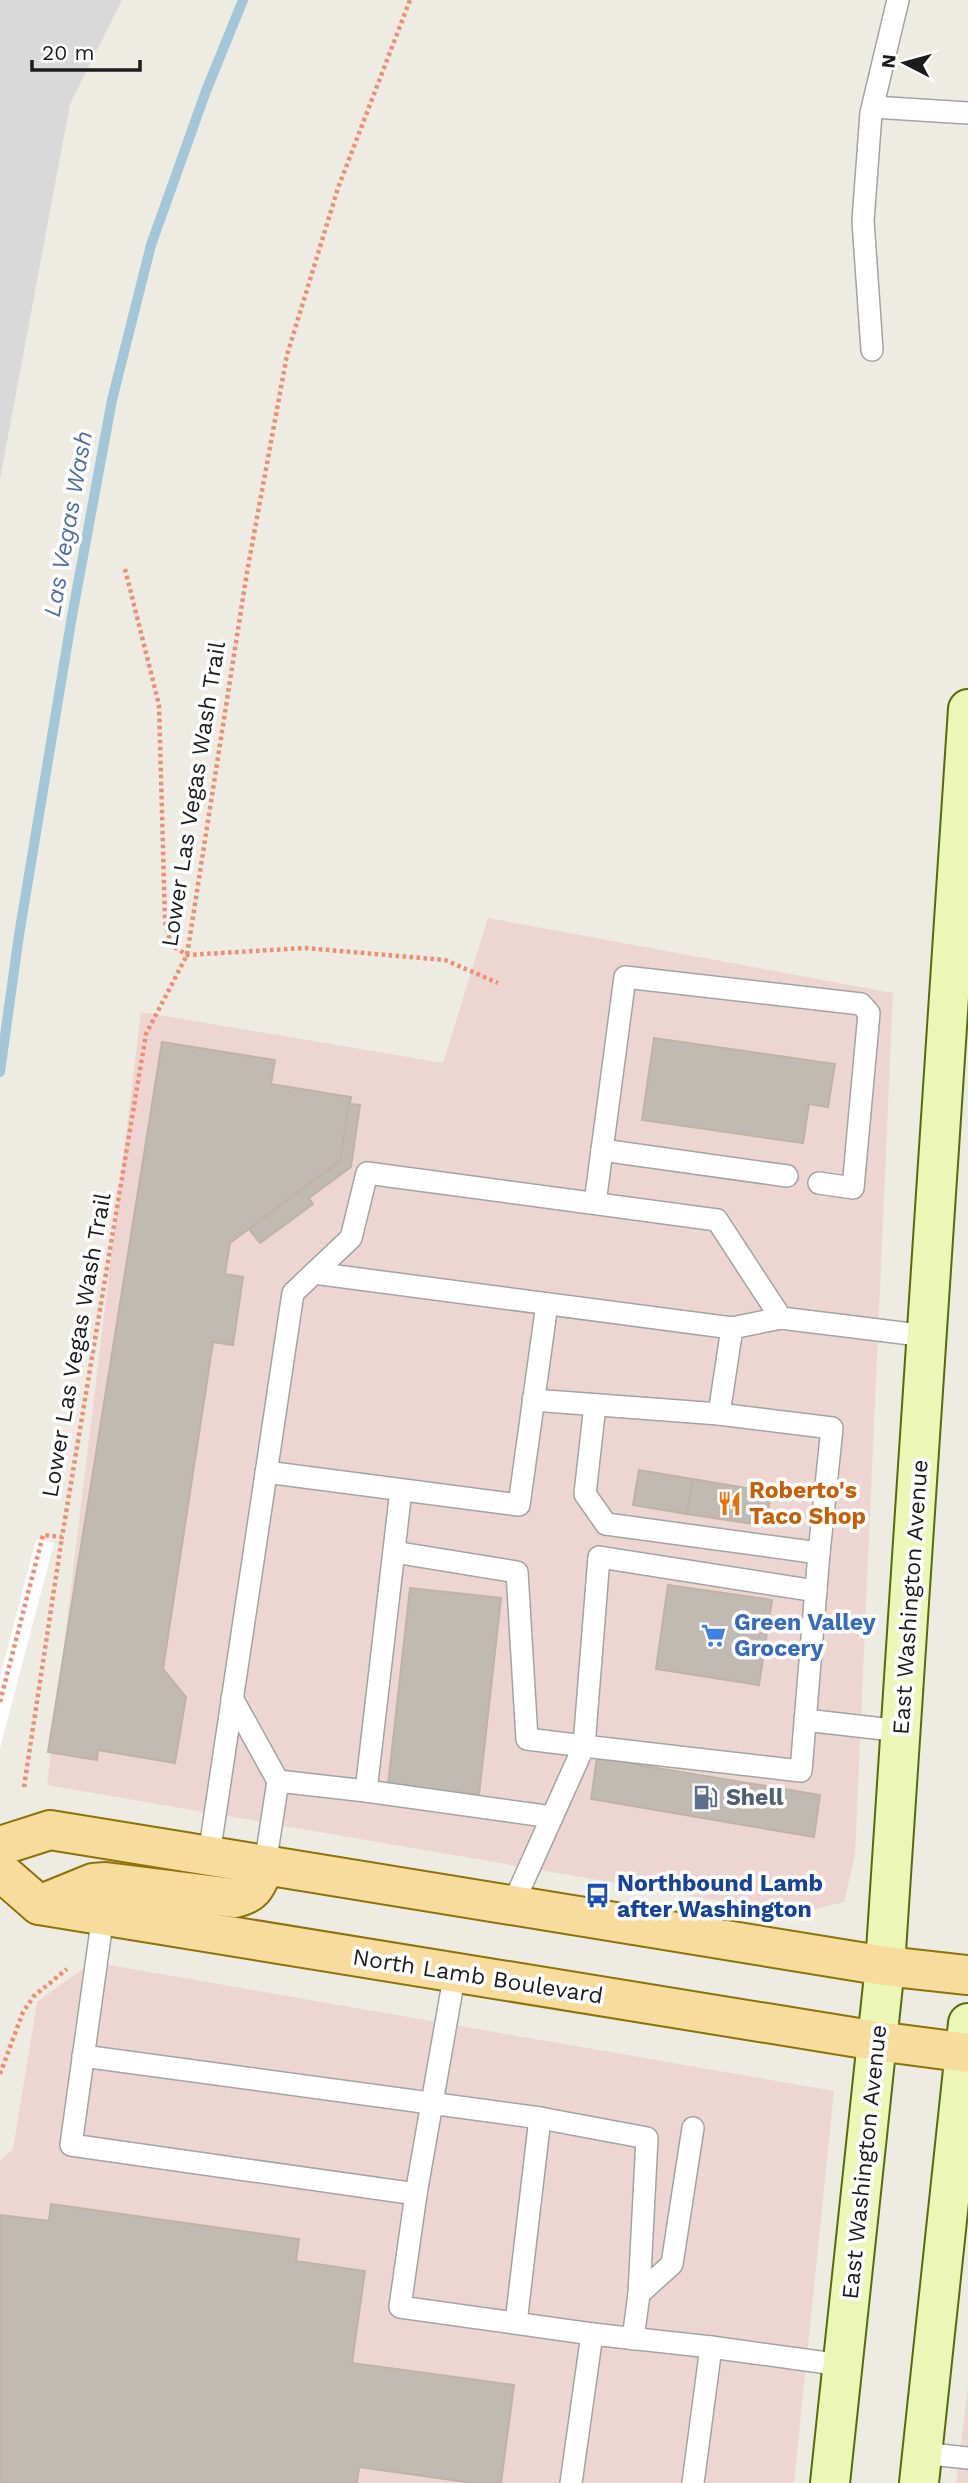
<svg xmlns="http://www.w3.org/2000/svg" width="968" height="2483" viewBox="0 0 968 2483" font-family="'Work Sans',sans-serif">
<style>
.residential{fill:#dad9d9}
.commercial{fill:#edd6d2}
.pier{fill:#fff}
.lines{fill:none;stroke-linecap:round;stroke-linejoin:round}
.stream{stroke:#a4c6d9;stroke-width:10}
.building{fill:#c1bab2;stroke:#beb3a5;stroke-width:2}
.service-casing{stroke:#a3a3a3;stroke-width:24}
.secondary-casing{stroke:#556c0a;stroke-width:42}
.primary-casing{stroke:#8d7207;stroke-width:42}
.path{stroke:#f28c6e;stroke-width:4.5;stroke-dasharray:3.5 3.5;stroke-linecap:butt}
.service{stroke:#fff;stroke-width:21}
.secondary{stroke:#ebf6b7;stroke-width:38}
.primary{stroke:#f7dc9d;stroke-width:38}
.labels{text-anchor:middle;stroke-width:7;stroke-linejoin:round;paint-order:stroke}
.street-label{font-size:23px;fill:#1c1c1c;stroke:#fff}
.food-label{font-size:23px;font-weight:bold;fill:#c56008;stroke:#fff;text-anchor:start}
.shop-label{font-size:23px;font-weight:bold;fill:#366cbe;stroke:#fff;text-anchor:start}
.service-label{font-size:23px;font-weight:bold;fill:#4e5e75;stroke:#fff;text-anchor:start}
.transit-label{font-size:23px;font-weight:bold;fill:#164399;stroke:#fff;text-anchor:start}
.water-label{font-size:24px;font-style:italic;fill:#4e6fa6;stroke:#fff}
</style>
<rect width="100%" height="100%" fill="#edebe2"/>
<!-- residential -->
<polygon class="residential" points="0,0 122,0 70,104 0,479"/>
<!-- commercial -->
<g class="commercial">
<polygon points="488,918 893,993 855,1855 844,1902 796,1914 47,1785 141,1012 443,1063"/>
<polygon points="92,1962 834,2091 794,2483 0,2483 0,2161 13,2149 37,2002"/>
<polygon points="968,2386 968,2483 956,2483"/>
</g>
<!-- pier -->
<polygon class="pier" points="36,1539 54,1543 0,1748 0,1678"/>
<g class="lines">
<!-- stream -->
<polyline class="stream" points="0,1072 19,935 72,616 112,400 151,245 206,91 243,0"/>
</g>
<!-- building -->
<g class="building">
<polygon points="654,1038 835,1064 828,1107 809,1104 803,1143 642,1120"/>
<polygon points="162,1042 275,1060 271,1084 351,1097 340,1161 230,1243 225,1274 243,1277 233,1345 213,1342 163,1669 186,1697 175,1763 98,1750 97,1760 48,1752"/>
<polygon points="349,1104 360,1105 351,1167 309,1198 313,1204 260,1243 249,1229 340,1161"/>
<polygon points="639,1470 693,1479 687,1514 633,1505"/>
<polygon points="693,1479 764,1491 768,1495 770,1500 766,1526 687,1514"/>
<polygon points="668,1585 772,1600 759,1685 656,1669"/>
<polygon points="410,1588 501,1598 479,1795 388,1785"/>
<polygon points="597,1758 820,1795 814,1837 591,1799"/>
<polygon points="51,2204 299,2239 296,2261 365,2271 352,2363 514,2385 501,2483 473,2483 359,2467 357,2483 0,2483 0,2215 49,2221"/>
</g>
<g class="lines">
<defs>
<g id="service">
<polyline points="873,107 968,113"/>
<polyline points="872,350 863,221 871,113 898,0"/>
<polyline points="602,1150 787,1176"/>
<polyline points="595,1203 625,977 861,1004 869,1013 853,1188 819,1183"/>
<polyline points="314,1273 732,1328 781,1318"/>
<polyline points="533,1400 719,1414 732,1328"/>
<polyline points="595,1405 585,1494 606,1524 819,1553 832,1428 719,1414"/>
<polyline points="266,1472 519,1505 547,1304"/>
<polyline points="394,1552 517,1572 527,1739 584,1746 599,1557 816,1591"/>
<polyline points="232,1698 278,1781"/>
<polyline points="805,1720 901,1731"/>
<polyline points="366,1791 552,1817"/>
<polyline points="209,1855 293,1293 351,1238 367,1173 717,1220 781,1318 927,1336"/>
<polyline points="265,1865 278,1781 366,1791 401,1490"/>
<polyline points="512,1906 584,1746 801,1771 819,1553"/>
<polyline points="103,1915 71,2145 416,2194"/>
<polyline points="455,1972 416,2194 400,2307 592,2334 571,2483"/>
<polyline points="83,2056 540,2118 647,2138 639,2294 633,2339"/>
<polyline points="639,2294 672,2264 693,2128"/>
<polyline points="516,2323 540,2118"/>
<polyline points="592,2334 711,2347 842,2365"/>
<polyline points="922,2453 968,2458"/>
<polyline points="693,2483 711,2347"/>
</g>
<g id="secondary">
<polyline points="830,2483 885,1966 968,709"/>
<polyline points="919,2483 968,2023"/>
</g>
<g id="primary">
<polyline points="0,1846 50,1830 885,1966 968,1975"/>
<polyline points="0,1871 39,1905 877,2041 968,2053"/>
<path d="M39,1905l54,-22 13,-1 128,16c22,-4 23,-15 31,-33"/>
</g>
</defs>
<!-- service casing -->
<use href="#service" class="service-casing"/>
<!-- secondary casing -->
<use href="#secondary" class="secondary-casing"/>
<!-- primary casing -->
<use href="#primary" class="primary-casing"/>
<!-- path -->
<g class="path">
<polyline points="125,569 159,705 165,921 171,945 187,955 305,948 445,960 498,983"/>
<polyline points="0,1702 43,1535 62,1537 146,1034 187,955 247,572 287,355 338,188 410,0"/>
<polyline points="24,1787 62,1537"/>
<polyline points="0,2074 23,2012 34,1996 67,1969"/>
</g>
<!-- service -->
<use href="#service" class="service"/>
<!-- secondary -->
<use href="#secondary" class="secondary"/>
<!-- primary -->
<use href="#primary" class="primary"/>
</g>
<!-- icons -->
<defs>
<symbol id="restaurant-bare" viewBox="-9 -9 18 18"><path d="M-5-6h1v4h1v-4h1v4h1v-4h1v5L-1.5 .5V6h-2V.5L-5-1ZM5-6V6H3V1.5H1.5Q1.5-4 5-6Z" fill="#e8710a" stroke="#fff" stroke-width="2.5" paint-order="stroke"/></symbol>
<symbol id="supermarket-bare" viewBox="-9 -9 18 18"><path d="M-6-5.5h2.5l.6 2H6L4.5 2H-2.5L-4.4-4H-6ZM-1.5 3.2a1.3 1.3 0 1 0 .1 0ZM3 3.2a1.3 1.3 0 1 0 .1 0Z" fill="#3f7fe0" stroke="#fff" stroke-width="2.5" paint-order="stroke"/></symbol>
<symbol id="fuel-bare" viewBox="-9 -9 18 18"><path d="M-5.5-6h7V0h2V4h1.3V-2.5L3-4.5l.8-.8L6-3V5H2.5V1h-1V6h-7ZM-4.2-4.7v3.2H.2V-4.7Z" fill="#5c6f8a" stroke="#fff" stroke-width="2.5" paint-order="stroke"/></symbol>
<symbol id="bus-bare" viewBox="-9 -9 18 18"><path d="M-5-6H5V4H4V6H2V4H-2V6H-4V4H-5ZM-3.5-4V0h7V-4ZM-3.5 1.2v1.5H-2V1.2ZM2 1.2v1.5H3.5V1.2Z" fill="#1a4fb4" stroke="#fff" stroke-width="2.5" paint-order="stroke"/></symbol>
</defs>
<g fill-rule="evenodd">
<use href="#restaurant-bare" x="712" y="1486" width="35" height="35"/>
<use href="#supermarket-bare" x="696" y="1618" width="35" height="35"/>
<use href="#fuel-bare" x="688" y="1780" width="35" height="35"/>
<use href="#bus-bare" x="580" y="1878" width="35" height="35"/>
</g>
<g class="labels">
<!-- street labels -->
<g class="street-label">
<text transform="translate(193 794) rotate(-81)" y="8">Lower Las Vegas Wash Trail</text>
<text transform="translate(76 1345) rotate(-80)" y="8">Lower Las Vegas Wash Trail</text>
<text transform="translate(910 1597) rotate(-86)" y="8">East Washington Avenue</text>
<text transform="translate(478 1976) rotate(9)" y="8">North Lamb Boulevard</text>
<text transform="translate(864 2162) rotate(-84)" y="8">East Washington Avenue</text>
</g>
<!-- food labels -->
<g class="food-label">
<text x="749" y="1498">Roberto's<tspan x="749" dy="26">Taco Shop</tspan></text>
</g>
<!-- shop labels -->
<g class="shop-label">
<text x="734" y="1630">Green Valley<tspan x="734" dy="26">Grocery</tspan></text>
</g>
<!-- service labels -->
<g class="service-label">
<text x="726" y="1805">Shell</text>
</g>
<!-- transit labels -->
<g class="transit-label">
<text x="617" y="1891">Northbound Lamb<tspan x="617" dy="26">after Washington</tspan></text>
</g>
<!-- water labels -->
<g class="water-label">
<text transform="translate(68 524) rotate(-80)" y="8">Las Vegas Wash</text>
</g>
</g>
<!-- north arrow -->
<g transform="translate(905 63) rotate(276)" stroke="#ffffff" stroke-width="5" paint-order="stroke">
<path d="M0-5L12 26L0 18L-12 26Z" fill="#1c1c1c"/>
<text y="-10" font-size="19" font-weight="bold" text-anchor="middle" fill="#1c1c1c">N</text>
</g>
<!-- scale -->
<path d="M32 60v10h108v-10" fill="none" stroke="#1c1c1c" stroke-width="3.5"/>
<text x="42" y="60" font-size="21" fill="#1c1c1c" stroke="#ffffff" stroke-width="5" paint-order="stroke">20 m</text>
</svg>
